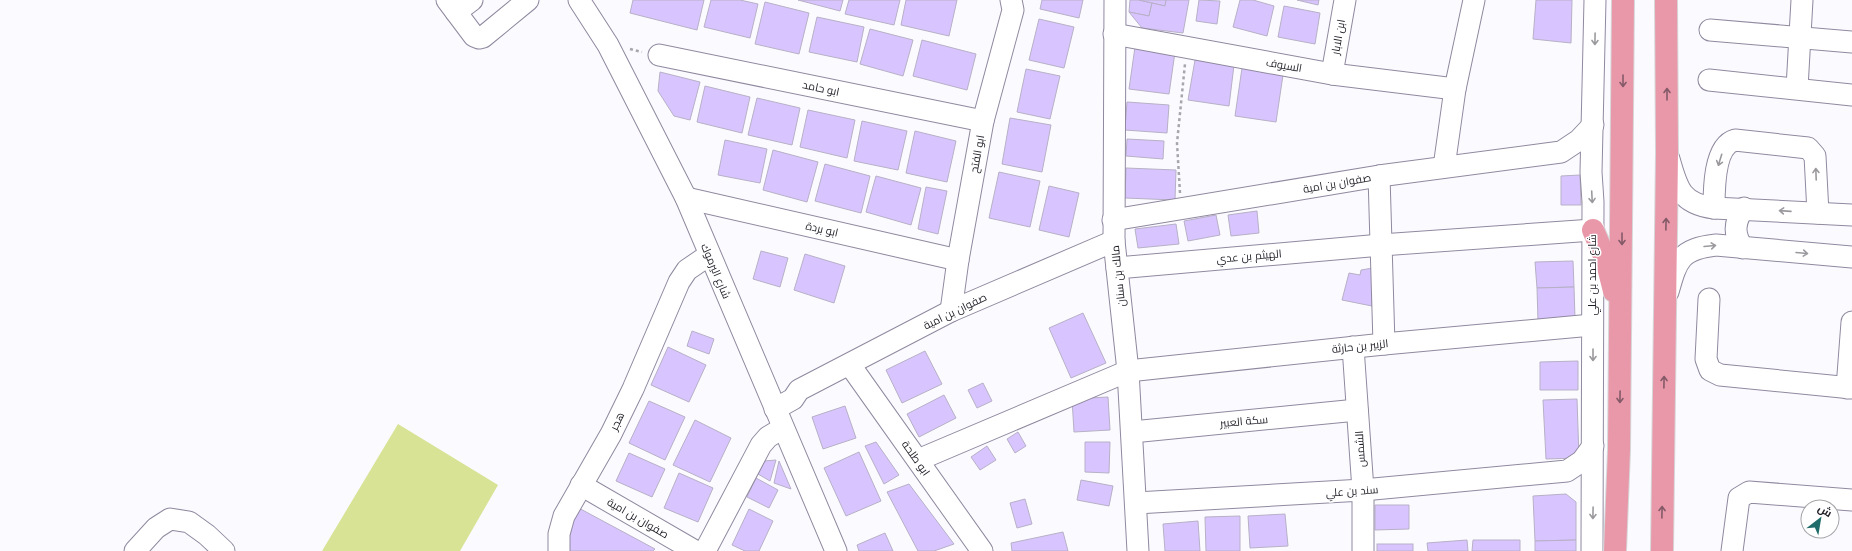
<svg xmlns="http://www.w3.org/2000/svg" width="1852" height="551" viewBox="0 0 1852 551" font-family="Lora,Cairo,serif">
<style>
.green{fill:#d8e395}
.building{fill:#d8c5ff;stroke:#b7b0c6}
.lines{fill:none;stroke-linecap:round;stroke-linejoin:round}
.minor-casing{stroke:#90899f;stroke-width:23}
.major-casing{stroke:#d7d6d8;stroke-width:24}
.path{stroke:#a8a6ad;stroke-width:2.5;stroke-dasharray:3 3;stroke-linecap:butt}
.minor{stroke:#fff;stroke-width:21}
.major{stroke:#e898a9;stroke-width:22}
.oneway{stroke:#9b999d}
.oneway2{stroke:#845a68}
.labels{text-anchor:middle;stroke-width:3;stroke-linejoin:round;paint-order:stroke}
.street-label{font-size:11px;fill:#201d26;stroke:#fff}
</style>
<rect width="100%" height="100%" fill="#fbfaff"/>
<!-- green -->
<polygon class="green" points="398,424 498,485 460,551 322,551"/>
<!-- building -->
<g class="building">
<polygon points="633,0 704,0 697,30 630,13"/>
<polygon points="711,0 740,0 758,4 750,38 704,27"/>
<polygon points="798,0 843,0 840,11"/>
<polygon points="849,0 900,0 894,25 845,14"/>
<polygon points="906,0 957,0 949,36 901,25"/>
<polygon points="1042,0 1083,0 1079,18 1040,9"/>
<polygon points="1130,0 1139,0 1152,3 1149,16 1129,12"/>
<polygon points="1139,0 1166,0 1165,6"/>
<polygon points="1166,0 1189,0 1183,33 1142,28 1129,12 1149,16 1152,3 1165,6"/>
<polygon points="1199,0 1220,1 1217,24 1196,21"/>
<polygon points="1240,0 1253,0 1274,6 1267,36 1233,27"/>
<polygon points="1297,0 1319,0 1318,5"/>
<polygon points="1536,0 1572,0 1571,43 1533,39"/>
<polygon points="765,2 809,13 799,54 755,44"/>
<polygon points="1284,6 1320,13 1315,44 1278,37"/>
<polygon points="817,17 864,27 857,62 809,52"/>
<polygon points="1039,19 1074,27 1064,68 1029,60"/>
<polygon points="870,29 913,40 903,76 860,64"/>
<polygon points="922,40 976,54 967,90 913,76"/>
<polygon points="1135,47 1175,52 1169,94 1129,89"/>
<polygon points="1195,60 1234,65 1229,106 1188,100"/>
<polygon points="1242,68 1283,75 1276,122 1235,116"/>
<polygon points="1026,69 1060,76 1050,119 1017,112"/>
<polygon points="660,72 700,82 690,120 674,116 658,91"/>
<polygon points="705,86 750,97 742,133 697,122"/>
<polygon points="757,98 800,108 792,145 748,135"/>
<polygon points="1127,102 1169,105 1167,133 1125,130"/>
<polygon points="808,110 855,120 847,158 800,147"/>
<polygon points="1010,118 1051,125 1042,172 1002,164"/>
<polygon points="862,121 907,131 898,170 854,161"/>
<polygon points="915,131 956,141 947,182 906,173"/>
<polygon points="1127,139 1164,141 1163,159 1126,156"/>
<polygon points="725,140 767,149 760,183 718,175"/>
<polygon points="773,150 818,162 807,202 763,190"/>
<polygon points="825,164 870,176 861,213 815,201"/>
<polygon points="1126,168 1176,170 1175,200 1125,198"/>
<polygon points="999,172 1040,181 1030,227 989,218"/>
<polygon points="1580,175 1581,205 1561,205 1561,176"/>
<polygon points="876,176 921,188 911,225 866,212"/>
<polygon points="1049,186 1079,193 1069,237 1039,230"/>
<polygon points="926,187 947,191 938,234 918,229"/>
<polygon points="1257,211 1259,233 1231,236 1228,215"/>
<polygon points="1216,215 1220,235 1188,241 1184,221"/>
<polygon points="1176,224 1179,244 1138,248 1135,229"/>
<polygon points="761,251 788,258 780,287 753,279"/>
<polygon points="805,254 845,266 834,303 794,290"/>
<polygon points="1573,261 1574,287 1537,288 1535,262"/>
<polygon points="1373,268 1372,306 1342,300 1349,273 1360,275 1361,270"/>
<polygon points="1574,287 1575,319 1538,321 1537,288"/>
<polygon points="1083,313 1106,363 1071,378 1049,328"/>
<polygon points="692,331 714,339 709,354 687,346"/>
<polygon points="668,347 706,365 689,402 651,385"/>
<polygon points="925,351 942,384 902,403 886,370"/>
<polygon points="1578,361 1578,390 1540,390 1540,362"/>
<polygon points="983,383 992,401 977,408 968,390"/>
<polygon points="944,395 956,418 919,437 907,414"/>
<polygon points="1108,397 1110,430 1074,432 1072,399"/>
<polygon points="1577,399 1579,458 1546,459 1543,400"/>
<polygon points="649,401 685,417 665,460 629,443"/>
<polygon points="845,406 856,438 823,449 812,417"/>
<polygon points="695,420 731,438 710,482 673,465"/>
<polygon points="1018,432 1026,446 1015,453 1007,439"/>
<polygon points="876,442 899,475 884,484 865,446"/>
<polygon points="1085,442 1110,442 1109,473 1085,472"/>
<polygon points="987,446 996,460 980,470 971,457"/>
<polygon points="859,452 881,501 846,516 824,468"/>
<polygon points="629,453 665,469 652,497 616,481"/>
<polygon points="776,460 770,481 758,474 764,461"/>
<polygon points="779,461 791,489 774,483"/>
<polygon points="679,473 713,488 698,522 664,508"/>
<polygon points="756,478 778,490 769,508 747,497"/>
<polygon points="1081,480 1113,486 1109,506 1077,500"/>
<polygon points="909,484 954,544 934,551 918,551 887,492"/>
<polygon points="1566,494 1576,502 1576,540 1535,541 1533,496"/>
<polygon points="1025,499 1032,524 1017,528 1010,503"/>
<polygon points="1375,505 1409,505 1409,529 1375,530"/>
<polygon points="575,506 655,549 653,551 567,551 564,549"/>
<polygon points="749,509 773,521 759,551 745,551 732,545"/>
<polygon points="1285,514 1288,546 1250,548 1248,516"/>
<polygon points="1240,516 1240,551 1206,551 1205,517"/>
<polygon points="1198,521 1200,551 1165,551 1163,524"/>
<polygon points="1063,532 1068,551 1012,551 1011,543"/>
<polygon points="885,533 893,551 859,551 857,545"/>
<polygon points="1467,540 1468,551 1428,551 1427,543"/>
<polygon points="1473,540 1520,540 1520,551 1472,551"/>
<polygon points="1576,540 1576,551 1535,551 1535,541"/>
<rect x="1377" y="544" width="36" height="7"/>
</g>
<g class="lines">
<defs>
<g id="minor">
<polyline points="447,0 474,36 479,38 483,37 528,0"/>
<polyline points="579,0 608,45 686,198 836,551"/>
<polyline points="1115,0 1114,241 1128,371 1138,551"/>
<polyline points="456,12 472,0"/>
<polyline points="1710,30 1852,42"/>
<polyline points="1114,34 1332,74 1455,89"/>
<polyline points="659,55 983,121"/>
<polyline points="1332,74 1345,0"/>
<polyline points="1709,80 1852,95"/>
<polyline points="1797,88 1802,0"/>
<path d="M1669,159c8,29 12,45 45,49l138,7"/>
<polyline points="1444,167 1455,89 1474,0"/>
<polyline points="1379,176 1384,344"/>
<polyline points="686,198 958,260"/>
<path d="M1714,208c0,-18 0,-62 21,-68l73,8 7,8 3,57"/>
<polyline points="1113,220 1379,176 1561,152 1579,140 1593,125"/>
<path d="M1743,248c-10,-14 -9,-26 1,-40"/>
<polyline points="1117,268 1381,245 1593,230"/>
<path d="M1668,292c9,-32 12,-43 48,-47l136,12"/>
<polyline points="1709,299 1706,359 1710,370 1720,375 1852,388"/>
<polyline points="951,311 958,260 983,121 1013,10 1011,0"/>
<polyline points="1353,347 1363,490 1363,551"/>
<polyline points="850,365 982,551"/>
<polyline points="1847,388 1852,322"/>
<polyline points="775,409 793,399 799,390 951,311 1114,241"/>
<polyline points="1132,432 1357,410"/>
<polyline points="918,460 1128,371 1384,344 1592,325"/>
<polyline points="581,485 695,551"/>
<polyline points="1136,503 1363,490 1567,471 1582,461 1593,446"/>
<polyline points="135,551 156,528 170,519 189,522 207,535 224,551"/>
<polyline points="559,551 559,534 564,516 611,434 633,389 679,282 687,270 709,255"/>
<polyline points="705,551 761,445 768,437 783,428"/>
<polyline points="1592,551 1593,202 1591,172 1595,0"/>
<polyline points="1732,551 1739,498 1749,492 1852,500"/>
</g>
<g id="major">
<polyline points="1593,230 1607,263 1614,291"/>
<polyline points="1615,551 1619,450 1623,0"/>
<polyline points="1662,551 1667,153 1666,0"/>
</g>
</defs>
<!-- minor casing -->
<use href="#minor" class="minor-casing"/>
<!-- major casing -->
<use href="#major" class="major-casing"/>
<!-- path -->
<g class="path">
<polyline points="630,49 642,52"/>
<polyline points="1180,193 1177,143 1185,64"/>
</g>
<!-- minor -->
<use href="#minor" class="minor"/>
<!-- major -->
<use href="#major" class="major"/>
</g>
<!-- one-way arrows -->
<defs><path id="oneway-shaft" d="M-6 0H5M1.5-3L5.5 0L1.5 3" fill="none" stroke-width="1.6" stroke-linecap="round" stroke-linejoin="round"/></defs>
<g class="oneway">
<use href="#oneway-shaft" transform="translate(1595 39) rotate(91)"/>
<use href="#oneway-shaft" transform="translate(1720 160) rotate(107)"/>
<use href="#oneway-shaft" transform="translate(1816 174) rotate(-92)"/>
<use href="#oneway-shaft" transform="translate(1592 197) rotate(87)"/>
<use href="#oneway-shaft" transform="translate(1785 211) rotate(-176)"/>
<use href="#oneway-shaft" transform="translate(1710 246) rotate(-5)"/>
<use href="#oneway-shaft" transform="translate(1802 253) rotate(5)"/>
<use href="#oneway-shaft" transform="translate(1593 355) rotate(90)"/>
<use href="#oneway-shaft" transform="translate(1593 513) rotate(91)"/>
</g>
<g class="oneway2">
<use href="#oneway-shaft" transform="translate(1623 81) rotate(90)"/>
<use href="#oneway-shaft" transform="translate(1667 94) rotate(-90)"/>
<use href="#oneway-shaft" transform="translate(1666 224) rotate(-89)"/>
<use href="#oneway-shaft" transform="translate(1622 239) rotate(90)"/>
<use href="#oneway-shaft" transform="translate(1664 382) rotate(-89)"/>
<use href="#oneway-shaft" transform="translate(1620 397) rotate(91)"/>
<use href="#oneway-shaft" transform="translate(1662 512) rotate(-89)"/>
</g>
<g class="labels">
<!-- street labels -->
<g class="street-label">
<text transform="translate(1338 37) rotate(-80)" y="4">ابن الابار</text>
<text transform="translate(1284 65) rotate(10)" y="4">السيوف</text>
<text transform="translate(821 88) rotate(12)" y="4">ابو حامد</text>
<text transform="translate(977 154) rotate(-80)" y="4">ابو الفتح</text>
<text transform="translate(1337 183) rotate(-10)" y="4">صفوان بن امية</text>
<text transform="translate(822 229) rotate(13)" y="4">ابو بردة</text>
<text transform="translate(1249 256) rotate(-5)" y="4">الهيثم بن عدي</text>
<text transform="translate(716 271) rotate(67)" y="4">شارع اليرموك</text>
<text transform="translate(1592 275) rotate(-90)" y="4">شارع احمد بن علي</text>
<text transform="translate(1118 276) rotate(-96)" y="4">مالك بن سنان</text>
<text transform="translate(955 311) rotate(-26)" y="4">صفوان بن امية</text>
<text transform="translate(1360 346) rotate(-6)" y="4">الزبير بن حارثة</text>
<text transform="translate(617 421) rotate(-64)" y="4">هجر</text>
<text transform="translate(1244 421) rotate(-5)" y="4">سكة العبير</text>
<text transform="translate(1360 449) rotate(-94)" y="4">الشمس</text>
<text transform="translate(916 458) rotate(55)" y="4">ابو طلحة</text>
<text transform="translate(1352 491) rotate(-4)" y="4">سند بن علي</text>
<text transform="translate(638 518) rotate(30)" y="4">صفوان بن امية</text>
</g>
</g>
<!-- north arrow -->
<g transform="translate(1820 519) rotate(31)"><circle r="19" fill="#ffffff" stroke="#a6a5a8"/>
<path d="M0-3L7 15L0 10L-7 15Z" fill="#206c6a"/>
<text y="-6" font-size="11" font-weight="bold" text-anchor="middle" fill="#201d26">ش</text>
</g>
</svg>
